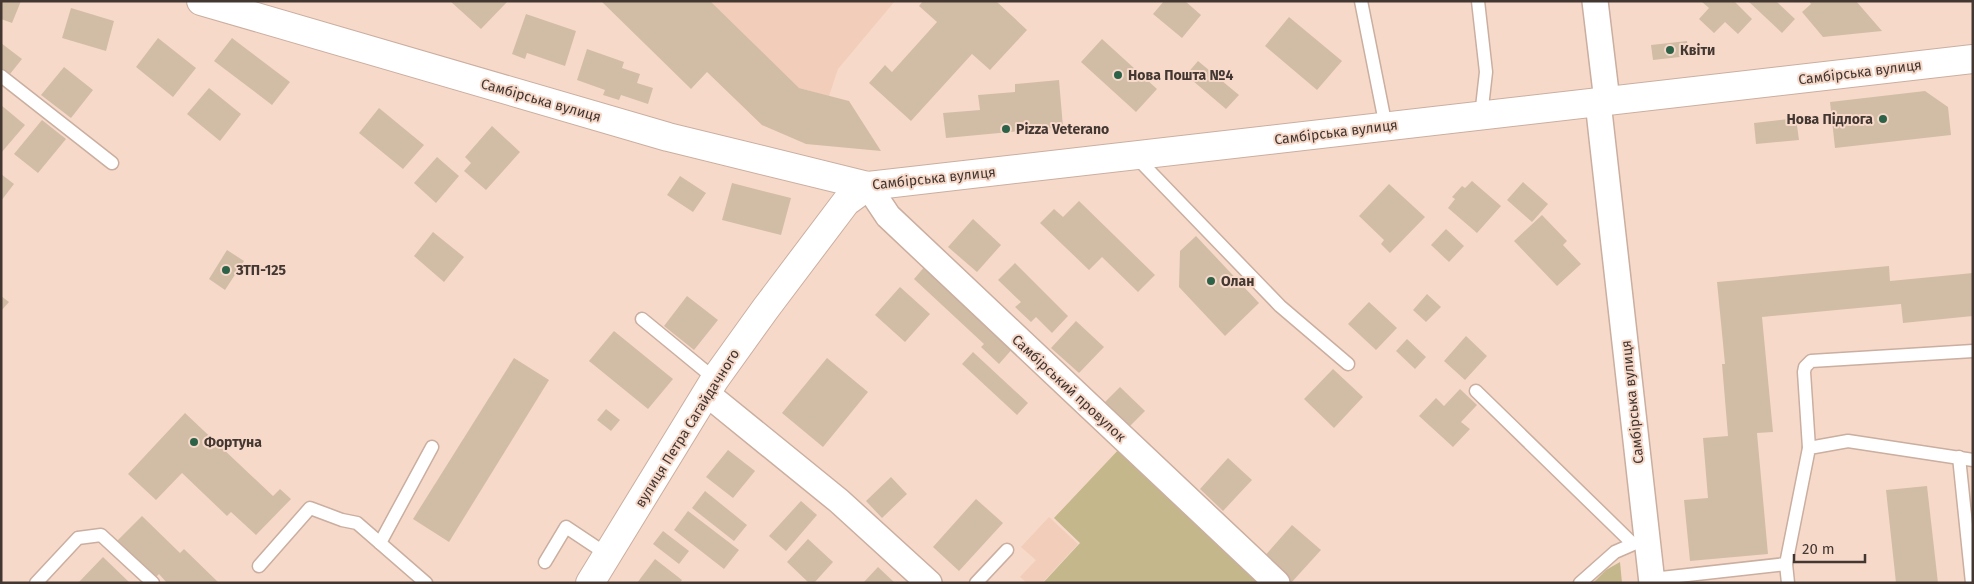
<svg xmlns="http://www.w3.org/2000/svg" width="1974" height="584" viewBox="0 0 1974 584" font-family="'Fira Sans',sans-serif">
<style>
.built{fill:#f2cdba}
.green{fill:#c4b78b}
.building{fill:#d1bda6}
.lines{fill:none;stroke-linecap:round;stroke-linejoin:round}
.lane-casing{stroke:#caae9f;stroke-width:15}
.street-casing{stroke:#caae9f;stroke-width:28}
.secondary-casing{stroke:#caae9f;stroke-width:30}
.lane{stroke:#fff;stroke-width:12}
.street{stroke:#fff;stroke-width:25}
.secondary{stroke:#fff;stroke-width:28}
.poi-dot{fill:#2c6248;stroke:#f7d9ca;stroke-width:2}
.labels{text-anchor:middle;stroke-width:4;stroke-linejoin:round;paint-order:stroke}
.poi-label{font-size:14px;font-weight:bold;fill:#433732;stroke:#f7d9ca;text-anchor:start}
.street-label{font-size:14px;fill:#433732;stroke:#f7d9ca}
</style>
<rect width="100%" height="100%" fill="#f7d9ca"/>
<!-- built -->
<g class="built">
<polygon points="635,1 895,1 838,69 829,96 799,88 763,126"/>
<polygon points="1049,517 1078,544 1042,583 1027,583 1020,577 1036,560 1021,547"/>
</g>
<!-- green -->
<g class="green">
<polygon points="1122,446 1267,583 1043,583 1080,543 1054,518"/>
<polygon points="1620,562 1622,583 1593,583 1606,570"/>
</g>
<!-- building -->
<g class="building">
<polygon points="1,1 21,1 12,23 1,19"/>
<polygon points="450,1 508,1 481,29"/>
<polygon points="601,1 710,1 799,88 849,101 881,151 806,144 762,125 707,72 691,89"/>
<polygon points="923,1 996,1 1027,30 990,70 972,54 911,121 869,83 885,65 892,72 937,22 919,6"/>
<polygon points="1164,1 1185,1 1201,15 1182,38 1153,14"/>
<polygon points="1701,1 1734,1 1752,19 1738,34 1725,22 1714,33 1699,19 1709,8"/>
<polygon points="1748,1 1776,1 1795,19 1782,33"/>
<polygon points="1809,1 1856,1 1882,31 1823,37 1802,12 1811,4"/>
<polygon points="71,8 114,21 106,51 62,38"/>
<polygon points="526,14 576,31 565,66 527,53 525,59 512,54"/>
<polygon points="1289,17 1342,61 1317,90 1265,46"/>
<polygon points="158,38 196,68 173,97 136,67"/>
<polygon points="232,38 290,82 272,105 214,61"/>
<polygon points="1102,39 1157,89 1136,112 1081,62"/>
<polygon points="1687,41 1689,56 1653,60 1651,45"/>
<polygon points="1,43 22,59 10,74 1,68"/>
<polygon points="587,49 624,62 622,68 640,74 637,83 653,88 648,104 621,95 619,100 603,95 605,90 577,80"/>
<polygon points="1198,61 1239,95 1226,109 1186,75"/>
<polygon points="64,67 93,90 71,118 41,95"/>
<polygon points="1059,80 1063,127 946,138 943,113 980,110 978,95 1015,92 1015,84"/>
<polygon points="209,88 241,114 220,141 187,114"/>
<polygon points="1925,91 1948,107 1951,135 1835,148 1830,102"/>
<polygon points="1,105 25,125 1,153"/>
<polygon points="379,108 424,145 403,169 359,133"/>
<polygon points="1796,118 1799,140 1756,144 1754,123"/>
<polygon points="42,120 66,139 38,173 14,154"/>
<polygon points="492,126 520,152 486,190 464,171 471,163 465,157"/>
<polygon points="437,157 459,176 436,203 414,183"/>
<polygon points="1,174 14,184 1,201"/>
<polygon points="680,176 706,193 693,212 667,195"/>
<polygon points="1472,181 1501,206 1477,233 1448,208 1455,199 1452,197 1462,186 1465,188"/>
<polygon points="1523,182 1548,204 1532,222 1507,200"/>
<polygon points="732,183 791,198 781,235 722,220"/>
<polygon points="1389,184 1425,217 1390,253 1381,244 1384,240 1359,216"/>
<polygon points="1079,201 1155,275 1138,292 1102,257 1089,270 1040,223 1054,209 1063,217"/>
<polygon points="1542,215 1567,241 1563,245 1581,264 1557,286 1514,241"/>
<polygon points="973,219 1001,245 977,272 948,247"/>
<polygon points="1446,229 1464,246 1449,262 1431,245"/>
<polygon points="433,232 464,257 444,282 414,256"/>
<polygon points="1196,236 1259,303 1225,336 1179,287 1180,251"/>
<polygon points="227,250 244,261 225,290 209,279"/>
<polygon points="1015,263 1068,316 1052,333 1036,317 1031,322 1015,307 1021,302 998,280"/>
<polygon points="926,265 1014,347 999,364 981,347 984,344 914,279"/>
<polygon points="1889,266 1890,281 1973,273 1973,316 1903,323 1901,304 1762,317 1773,432 1757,433 1768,554 1690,561 1684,500 1708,498 1703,438 1728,436 1722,364 1725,364 1717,282"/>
<polygon points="900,287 930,314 905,342 875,315"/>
<polygon points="1427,294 1441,307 1426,322 1413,310"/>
<polygon points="1,296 9,302 1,311"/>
<polygon points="687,296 718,320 694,350 664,326"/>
<polygon points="1369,302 1397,328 1376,350 1348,324"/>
<polygon points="1076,321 1104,347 1079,373 1051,348"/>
<polygon points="614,331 673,379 648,409 589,361"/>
<polygon points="1466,336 1487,356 1465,380 1444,361"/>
<polygon points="1407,339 1426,357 1415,369 1396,351"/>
<polygon points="973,352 1028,403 1017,415 962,364"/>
<polygon points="514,358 549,380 449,542 413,519"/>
<polygon points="827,358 868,392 823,447 782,413"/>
<polygon points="1333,369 1363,397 1334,428 1304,399"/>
<polygon points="1120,387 1145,411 1129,427 1104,403"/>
<polygon points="1460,389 1477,405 1461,422 1470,429 1453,447 1419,416 1436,398 1444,406"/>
<polygon points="606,409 620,420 611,431 597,420"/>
<polygon points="185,413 273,496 280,489 291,499 256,535 231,512 227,516 182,473 156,500 128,474"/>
<polygon points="728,450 755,471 733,498 706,477"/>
<polygon points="1228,458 1252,480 1223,511 1200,489"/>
<polygon points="891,477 907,494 882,518 866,501"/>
<polygon points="1927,486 1938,583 1896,583 1886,490"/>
<polygon points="705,491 747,525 734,541 692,508"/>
<polygon points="976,499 1003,523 959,571 933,547"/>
<polygon points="801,501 817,515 786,551 769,536"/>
<polygon points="688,511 739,550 724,569 674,530"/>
<polygon points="142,516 180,553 184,549 219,583 167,583 159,574 154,579 116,542"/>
<polygon points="1292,525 1321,550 1291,583 1263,558"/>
<polygon points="663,531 689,551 679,564 653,544"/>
<polygon points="808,539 833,562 814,583 809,583 787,562"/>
<polygon points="103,557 130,583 78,583"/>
<polygon points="655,559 682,580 680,583 637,583"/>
<polygon points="878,567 895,583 863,583"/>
</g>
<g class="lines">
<defs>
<g id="lane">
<polyline points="1361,1 1386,127"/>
<polyline points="1478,1 1486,72 1481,116"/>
<polyline points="1,76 112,163"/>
<polyline points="1136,157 1280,306 1348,364"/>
<polyline points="642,319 715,379"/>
<polyline points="1476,391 1632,543"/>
<polyline points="1809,448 1804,372 1805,367 1811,361 1973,351"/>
<polyline points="1959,457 1972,583"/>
<polyline points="380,543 432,447"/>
<polyline points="545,562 566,527 608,555"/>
<polyline points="1786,564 1788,583"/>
<polyline points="259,566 310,508 342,520 357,523 426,583"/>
<polyline points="1652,579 1786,564 1809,448 1848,441 1973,460"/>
<polyline points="36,583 78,538 101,535 153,583"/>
<polyline points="976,583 1007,550"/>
<polyline points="1580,583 1615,552 1638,542"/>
</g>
<g id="street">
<polyline points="1595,1 1607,101"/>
<polyline points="1598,102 1652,583"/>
<polyline points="868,186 888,216 1277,583"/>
<polyline points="706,393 839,501 929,583"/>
</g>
<g id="secondary">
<polyline points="201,1 668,137 868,186 1973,59"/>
<polyline points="590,583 715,379 766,308 846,202 868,186"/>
</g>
</defs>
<!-- lane casing -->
<use href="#lane" class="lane-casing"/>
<!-- street casing -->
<use href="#street" class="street-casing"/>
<!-- secondary casing -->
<use href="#secondary" class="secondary-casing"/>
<!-- lane -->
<use href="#lane" class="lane"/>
<!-- street -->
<use href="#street" class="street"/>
<!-- secondary -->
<use href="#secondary" class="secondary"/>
</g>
<!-- markers -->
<g class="poi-dot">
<circle cx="1670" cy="50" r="5"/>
<circle cx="1118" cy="75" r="5"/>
<circle cx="1883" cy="119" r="5"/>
<circle cx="1006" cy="129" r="5"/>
<circle cx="226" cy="270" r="5"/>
<circle cx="1211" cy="281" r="5"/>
<circle cx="194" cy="442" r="5"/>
</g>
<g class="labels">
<!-- poi labels -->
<g class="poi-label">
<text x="1680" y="55">Квіти</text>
<text x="1128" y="80">Нова Пошта №4</text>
<text x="1873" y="124" text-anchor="end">Нова Підлога</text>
<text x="1016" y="134">Pizza Veterano</text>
<text x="236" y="275">ЗТП-125</text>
<text x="1221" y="286">Олан</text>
<text x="204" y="447">Фортуна</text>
</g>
<!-- street labels -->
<g class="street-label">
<text transform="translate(1860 72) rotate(-7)" y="5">Самбірська вулиця</text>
<text transform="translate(541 100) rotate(16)" y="5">Самбірська вулиця</text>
<text transform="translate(1336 132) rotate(-7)" y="5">Самбірська вулиця</text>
<text transform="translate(934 178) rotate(-6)" y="5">Самбірська вулиця</text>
<text transform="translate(1069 388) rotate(43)" y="5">Самбірський провулок</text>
<text transform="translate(1632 402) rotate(-96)" y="5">Самбірська вулиця</text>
<text transform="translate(687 428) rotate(-58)" y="5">вулиця Петра Сагайдачного</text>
</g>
</g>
<!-- border -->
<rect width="1974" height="584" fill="none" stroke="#433732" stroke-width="5"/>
<!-- scale -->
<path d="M1794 554v8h71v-8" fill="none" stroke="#433732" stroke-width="2.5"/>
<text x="1802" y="554" font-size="15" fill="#433732" stroke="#f7d9ca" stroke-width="4" paint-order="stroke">20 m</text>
</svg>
